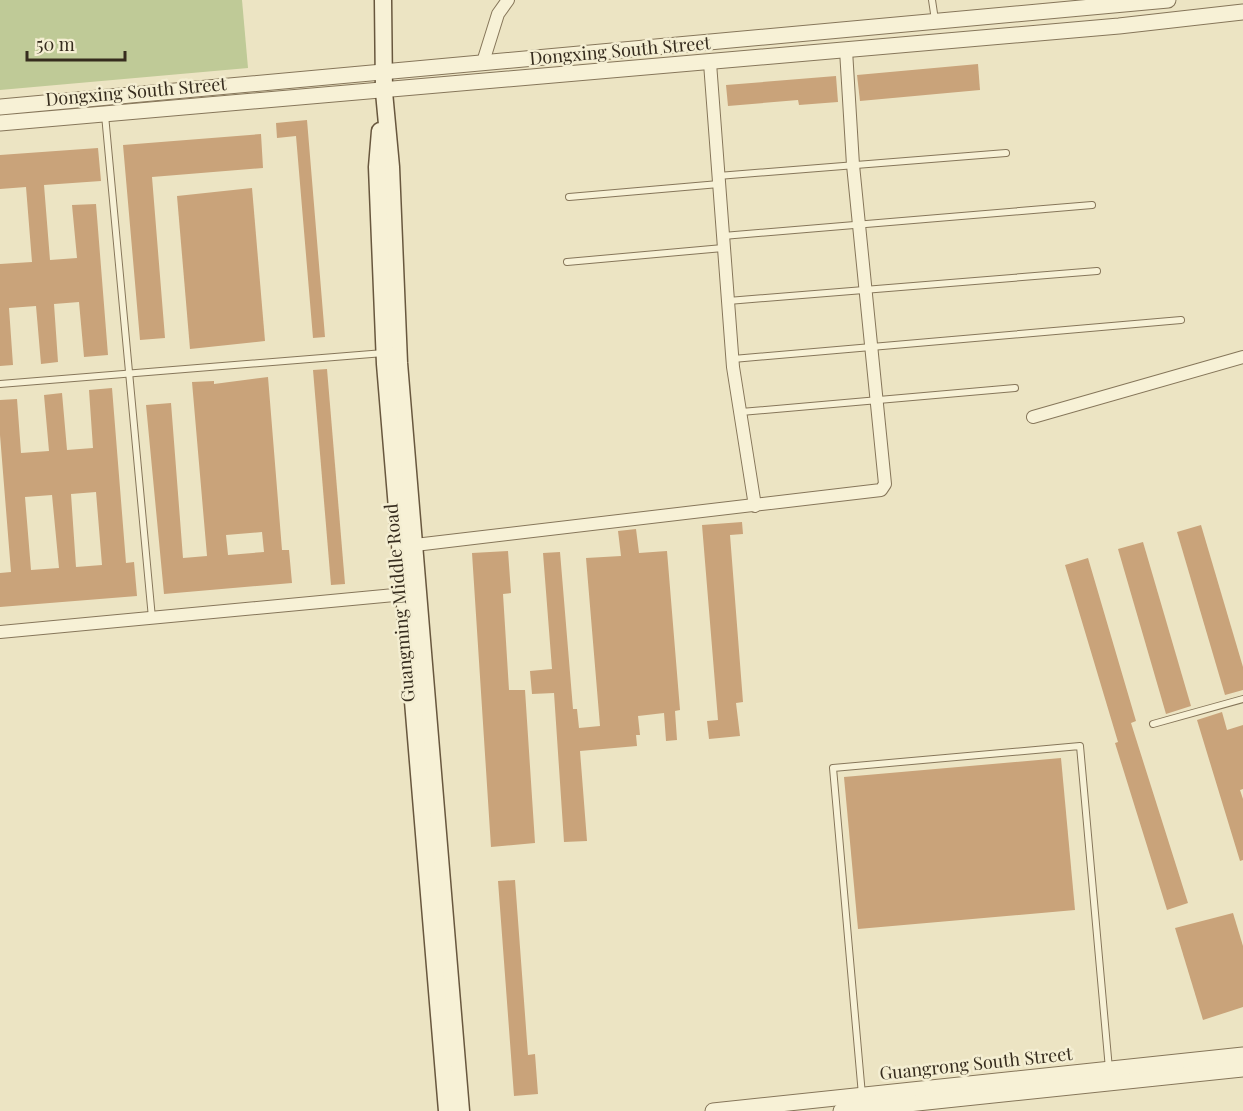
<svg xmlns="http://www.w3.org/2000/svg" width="1243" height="1111" viewBox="0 0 1243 1111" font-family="'Playfair Display',serif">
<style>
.green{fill:#bfca97}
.building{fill:#c9a37a;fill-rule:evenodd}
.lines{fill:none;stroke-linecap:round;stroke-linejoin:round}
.service-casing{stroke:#86765a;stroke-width:8}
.minor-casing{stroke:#86765a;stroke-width:14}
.tertiary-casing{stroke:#86765a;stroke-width:17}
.secondary-casing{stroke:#68573e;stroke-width:19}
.service{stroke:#f7f1d6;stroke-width:6}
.minor{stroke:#f7f1d6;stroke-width:12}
.tertiary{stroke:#f7f1d6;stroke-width:15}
.secondary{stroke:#f7f1d6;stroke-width:16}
.labels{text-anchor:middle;stroke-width:5;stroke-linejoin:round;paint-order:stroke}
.street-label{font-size:18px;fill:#362c1e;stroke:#f4eed2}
</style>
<rect width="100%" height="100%" fill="#ece4c3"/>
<!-- green -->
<polygon class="green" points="0,0 242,0 248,68 0,90"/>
<!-- building -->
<g class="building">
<polygon points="978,64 980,90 860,101 857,75"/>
<polygon points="836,76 838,102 799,105 798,100 728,106 726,85"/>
<polygon points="307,120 325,337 313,338 296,136 277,138 276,123"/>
<polygon points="261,134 263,168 152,177 165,338 140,340 123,145"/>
<polygon points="98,148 101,181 44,185 50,260 77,258 72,205 96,204 108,355 84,357 79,302 54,304 58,362 41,364 36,306 9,308 13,365 0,366 0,264 32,262 26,187 0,189 0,155"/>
<polygon points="252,188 265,341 190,349 177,196"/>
<polygon points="327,369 345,584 331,585 313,370"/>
<path d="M268,377l14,173h7l3,33 -128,11 -18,-189 25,-2 12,155 24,-2 -15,-174 22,-1v3zM262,532l2,20 -36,3 -2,-20z"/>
<path d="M112,388l14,175 8,-1 3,34 -137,11v-34l11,-1 -11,-137v-35l17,-1 4,54 28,-2 -5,-56 18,-2 5,57 26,-2 -4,-58zM96,492l6,73 -26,2 -5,-73zM52,495l7,73 -28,2 -6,-73z"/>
<polygon points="742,522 743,534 730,535 743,702 736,703 740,736 709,739 707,721 718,720 702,525"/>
<polygon points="1201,525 1243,667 1243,690 1225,695 1177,532"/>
<polygon points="636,529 639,553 667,551 680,710 675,711 677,740 666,741 664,713 638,716 640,735 636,735 637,746 580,751 587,841 564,842 554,693 532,694 530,671 552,669 543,553 560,552 573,709 577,709 579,728 600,726 586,558 621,556 618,531"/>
<polygon points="1143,542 1191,706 1166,714 1118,549"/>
<polygon points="508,551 511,593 503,594 509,690 525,690 535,843 491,847 472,553"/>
<polygon points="1088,558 1136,721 1131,723 1188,903 1167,910 1115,743 1118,742 1065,565"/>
<polygon points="1222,712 1227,730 1243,725 1243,789 1240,790 1243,799 1243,860 1240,861 1197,720"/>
<polygon points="1061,758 1075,910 858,929 844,777"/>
<polygon points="515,880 528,1055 535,1054 538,1094 514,1096 498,881"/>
<polygon points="1233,913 1243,946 1243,1007 1203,1020 1175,928"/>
</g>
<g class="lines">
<defs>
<g id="service">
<polyline points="932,0 935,20"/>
<polyline points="105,115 152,618"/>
<polyline points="718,176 1006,153"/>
<polyline points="569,197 719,184"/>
<polyline points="723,236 1092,205"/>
<polyline points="567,262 723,248"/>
<polyline points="728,301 1097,271"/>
<polyline points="733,359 1181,320"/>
<polyline points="0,384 384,353"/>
<polyline points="741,412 1015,388"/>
<polyline points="1153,724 1243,699"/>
<polyline points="862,1095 833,768 1080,746 1109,1069"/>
</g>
<g id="minor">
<polyline points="483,62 498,14 508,0"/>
<polyline points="710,63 733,367 755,506"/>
<polyline points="1033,417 1243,357"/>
<polyline points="415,545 881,490 885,484 853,165 846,50"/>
<polyline points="0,632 405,594"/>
</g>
<g id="tertiary">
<polyline points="0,107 1168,0"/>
<polyline points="0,123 1119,26 1243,12"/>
<polyline points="713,1111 1243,1055"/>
<polyline points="841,1111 1243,1069"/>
</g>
<g id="secondary">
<polyline points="383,0 384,92 391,167 399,363 461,1111"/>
<polyline points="380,131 377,167 385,364 447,1111"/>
</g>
</defs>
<!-- service casing -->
<use href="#service" class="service-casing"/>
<!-- minor casing -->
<use href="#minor" class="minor-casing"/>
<!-- tertiary casing -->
<use href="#tertiary" class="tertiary-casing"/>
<!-- secondary casing -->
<use href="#secondary" class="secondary-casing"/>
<!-- service -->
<use href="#service" class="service"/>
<!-- minor -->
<use href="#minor" class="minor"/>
<!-- tertiary -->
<use href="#tertiary" class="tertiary"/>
<!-- secondary -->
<use href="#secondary" class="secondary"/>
</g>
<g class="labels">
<!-- street labels -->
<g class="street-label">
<text transform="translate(620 51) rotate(-5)" y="6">Dongxing South Street</text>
<text transform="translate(136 92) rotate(-5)" y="6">Dongxing South Street</text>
<text transform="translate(400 603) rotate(-95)" y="6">Guangming Middle Road</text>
<text transform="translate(976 1064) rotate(-6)" y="6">Guangrong South Street</text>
</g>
</g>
<!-- scale -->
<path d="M27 51v9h98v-9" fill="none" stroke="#362c1e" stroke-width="3"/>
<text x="36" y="51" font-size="18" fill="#362c1e" stroke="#f4eed2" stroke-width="4.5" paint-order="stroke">50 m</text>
</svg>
